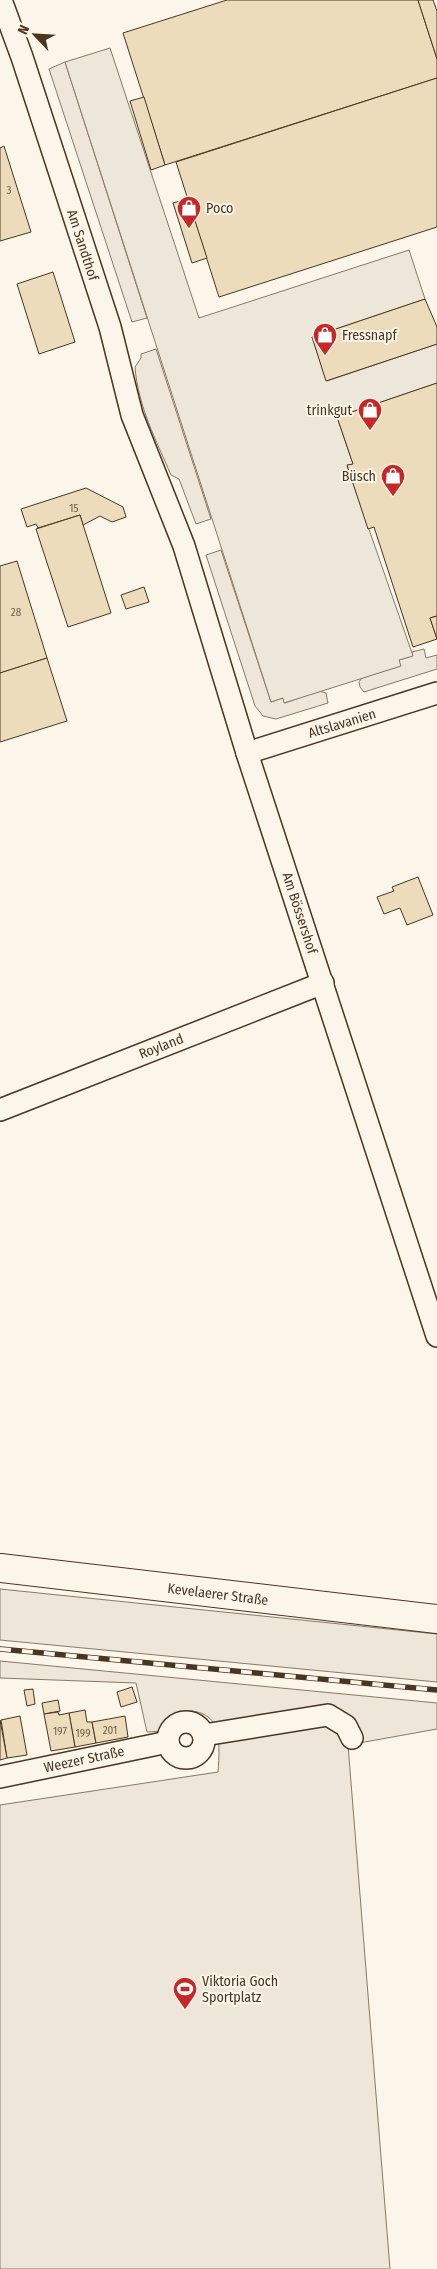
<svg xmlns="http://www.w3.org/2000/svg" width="437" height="2269" viewBox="0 0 437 2269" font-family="'Fira Sans Condensed',sans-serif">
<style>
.green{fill:#ede6d9;stroke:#887966}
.parking{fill:#ede7d9;stroke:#887966}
.building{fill:#ecdcbc;stroke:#4a3520}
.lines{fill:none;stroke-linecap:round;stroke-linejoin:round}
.minor-casing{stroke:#4a3520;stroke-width:24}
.major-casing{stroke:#4a3520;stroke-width:30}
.minor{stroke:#fbf6e9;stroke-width:21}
.major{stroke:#fbf6e9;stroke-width:28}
.rail-casing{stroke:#4a3520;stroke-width:5.5}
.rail{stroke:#fbf6e9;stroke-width:4;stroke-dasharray:11;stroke-linecap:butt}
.labels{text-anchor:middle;stroke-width:4;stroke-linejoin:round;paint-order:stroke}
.number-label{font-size:11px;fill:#725f47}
.poi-label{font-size:14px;fill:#4a3520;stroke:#fbf6e9;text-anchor:start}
.street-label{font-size:14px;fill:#4a3520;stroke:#fbf6e9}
</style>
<rect width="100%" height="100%" fill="#fbf6e9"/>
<!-- green -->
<g class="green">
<polygon points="65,62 147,318 132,322 49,69"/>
<path d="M156,349l55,170 -15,5 -17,-45 -8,-4c-15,-35 -33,-69 -36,-108l6,-9v-4z"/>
<polygon points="221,550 271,702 283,698 285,703 319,691 326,693 328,703 276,719 263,716 255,706 206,555"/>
<polygon points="424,649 426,658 437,655 437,669 364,692 360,687 359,682 362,678 400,666 399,660 412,656 412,652"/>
<polygon points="0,1589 437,1634 437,1682 0,1640"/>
<path d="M0,1661l437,42v26l-89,16 42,524h-390v-464l218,-33c1,-13 3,-39 -5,-50 -7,-10 -24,-14 -35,-9 -8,3 -12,11 -15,18l-16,1 -11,-49 -136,-5z"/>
</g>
<!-- parking -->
<polygon class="parking" points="110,48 199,318 409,250 425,299 312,337 327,381 437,344 437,383 337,417 353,464 347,466 413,656 399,660 401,666 284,703 283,698 271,702 65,62"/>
<!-- building -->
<g class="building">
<polygon points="227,0 418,0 437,59 437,78 165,165 123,33"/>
<polygon points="418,0 433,0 437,11 437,59"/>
<polygon points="437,78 437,227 219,297 176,162"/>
<polygon points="144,97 165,165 151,170 130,101"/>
<polygon points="4,146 31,232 0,241 0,148"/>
<polygon points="188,199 207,258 192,263 173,203"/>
<polygon points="53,272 75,342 39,354 17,284"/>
<polygon points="425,299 437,327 437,344 326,381 312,337"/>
<polygon points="437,383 437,616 430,618 437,639 413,647 374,527 368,529 347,465 353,464 337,417"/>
<polygon points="86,488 123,507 126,517 112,522 100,516 83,525 80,515 38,528 36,524 27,527 21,509"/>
<polygon points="80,515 111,613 68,627 36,529"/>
<polygon points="17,561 47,658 0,673 0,566"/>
<polygon points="144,587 149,602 126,609 121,595"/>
<polygon points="437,616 437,639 430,618"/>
<polygon points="47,658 67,721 0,742 0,673"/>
<polygon points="418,877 433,915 407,925 400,908 384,914 377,897 394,891 392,887"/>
<polygon points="132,1687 137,1702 121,1707 117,1692"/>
<polygon points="33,1689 35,1704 27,1706 24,1690"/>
<polygon points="58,1700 60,1711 44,1714 42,1703"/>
<polygon points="85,1710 87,1722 92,1722 96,1743 75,1747 69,1713"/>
<polygon points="58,1712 59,1715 69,1713 75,1747 51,1751 44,1714"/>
<polygon points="20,1716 27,1755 7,1758 1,1720"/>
<polygon points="125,1716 128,1737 96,1743 92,1722"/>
<polygon points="0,1720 7,1758 0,1760"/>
</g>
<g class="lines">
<defs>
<g id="minor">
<polyline points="1,0 22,57 110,327 132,415 184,546 247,753 437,1336"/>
<polyline points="247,753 437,693"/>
<polyline points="0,1110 323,983"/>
<circle cx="186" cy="1740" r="18"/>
<polyline points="204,1735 328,1715 346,1726 352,1738"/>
<polyline points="0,1777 168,1742"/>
</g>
<polyline id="major" points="0,1568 437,1619"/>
</defs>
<!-- minor casing -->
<use href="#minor" class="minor-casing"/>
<!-- major casing -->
<use href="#major" class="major-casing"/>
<!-- minor -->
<use href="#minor" class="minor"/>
<!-- major -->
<use href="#major" class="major"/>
<defs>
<polyline id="rail" points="0,1649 437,1690"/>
</defs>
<!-- rail casing -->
<use href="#rail" class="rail-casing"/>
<!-- rail -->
<use href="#rail" class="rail"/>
</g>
<!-- icons -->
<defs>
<symbol id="shop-pin" viewBox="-11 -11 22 30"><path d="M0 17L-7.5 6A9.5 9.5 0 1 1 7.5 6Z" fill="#c62828" stroke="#fbf6e9"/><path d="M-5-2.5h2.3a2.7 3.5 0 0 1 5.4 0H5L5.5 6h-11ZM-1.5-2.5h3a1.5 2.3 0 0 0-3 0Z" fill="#fff"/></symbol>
<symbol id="stadium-pin" viewBox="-11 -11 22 30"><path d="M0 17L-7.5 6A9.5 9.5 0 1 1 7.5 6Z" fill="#c62828" stroke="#fbf6e9"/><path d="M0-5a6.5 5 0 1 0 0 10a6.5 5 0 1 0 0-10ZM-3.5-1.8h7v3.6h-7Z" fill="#fff"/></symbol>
</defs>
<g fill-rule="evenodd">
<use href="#shop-pin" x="175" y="194" width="28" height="38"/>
<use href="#shop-pin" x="311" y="321" width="28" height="38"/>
<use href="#shop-pin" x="356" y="396" width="28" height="38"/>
<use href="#shop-pin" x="379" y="462" width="28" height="38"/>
<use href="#stadium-pin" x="171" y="1975" width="28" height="38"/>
</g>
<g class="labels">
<!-- number labels -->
<g class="number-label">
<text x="9" y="194">3</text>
<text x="74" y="512">15</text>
<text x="16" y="616">28</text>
<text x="110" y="1734">201</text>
<text x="60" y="1735">197</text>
<text x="83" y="1737">199</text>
</g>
<!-- poi labels -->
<g class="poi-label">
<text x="206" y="213">Poco</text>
<text x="342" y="340">Fressnapf</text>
<text x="352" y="415" text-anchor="end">trinkgut</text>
<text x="376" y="481" text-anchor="end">Büsch</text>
<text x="202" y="1986">Viktoria Goch<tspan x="202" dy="16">Sportplatz</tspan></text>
</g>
<!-- street labels -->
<g class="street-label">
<text transform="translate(83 245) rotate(72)" y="5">Am Sandthof</text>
<text transform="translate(342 723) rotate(-17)" y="5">Altslavanien</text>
<text transform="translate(300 913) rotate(72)" y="5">Am Bössershof</text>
<text transform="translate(161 1046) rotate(-21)" y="5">Royland</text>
<text transform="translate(218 1594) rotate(7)" y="5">Kevelaerer Straße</text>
<text transform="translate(84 1759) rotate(-12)" y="5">Weezer Straße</text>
</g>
</g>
<!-- north arrow -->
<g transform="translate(35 35) rotate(295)" stroke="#fbf6e9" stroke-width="4" paint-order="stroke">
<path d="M0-4L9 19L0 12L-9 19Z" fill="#4a3520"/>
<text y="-8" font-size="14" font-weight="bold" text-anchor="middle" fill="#4a3520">N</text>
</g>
</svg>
